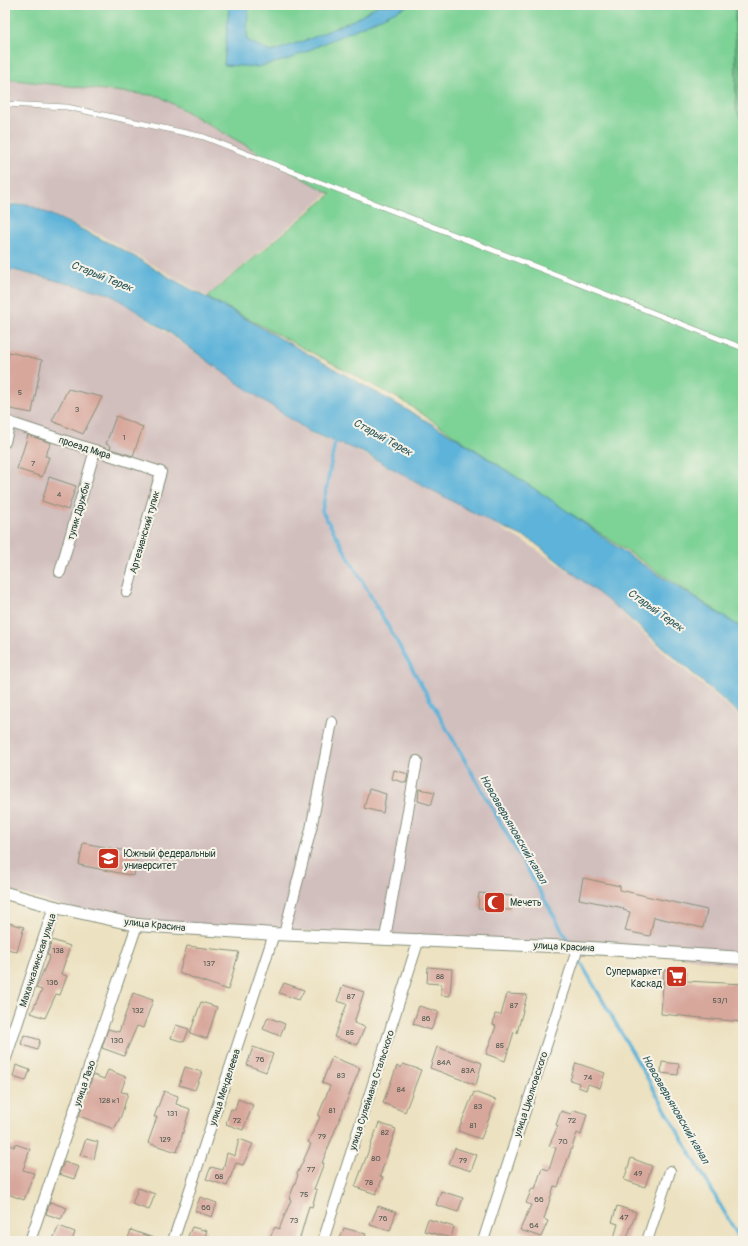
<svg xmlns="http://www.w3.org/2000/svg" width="748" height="1246" viewBox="0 0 748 1246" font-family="Pangolin,sans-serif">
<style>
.industrial{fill:#d1bfbe}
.green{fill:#7dd296;stroke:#4e8865}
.forest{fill:#66b47f;stroke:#42785a}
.water{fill:#5db3d9;stroke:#3e7886}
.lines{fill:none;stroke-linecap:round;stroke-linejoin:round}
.stream{stroke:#5db3d9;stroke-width:3.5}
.building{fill:#d8a79c}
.service-casing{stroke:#868f7a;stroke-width:6}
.minor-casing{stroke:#868f7a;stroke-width:12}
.tertiary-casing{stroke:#868f7a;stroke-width:14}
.service{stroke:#fff;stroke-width:5}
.minor{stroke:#fff;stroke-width:10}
.tertiary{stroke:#fff;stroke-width:12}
.labels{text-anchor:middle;stroke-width:4;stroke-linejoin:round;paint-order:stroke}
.number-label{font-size:8px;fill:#4d584e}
.street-label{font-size:10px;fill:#1f3d34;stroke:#f7f3e8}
.poi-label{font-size:10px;fill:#1f3d34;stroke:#f7f3e8;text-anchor:start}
.water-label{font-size:11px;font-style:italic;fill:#2e5a5d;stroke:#f7f3e8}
</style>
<rect width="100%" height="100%" fill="#f7f3e8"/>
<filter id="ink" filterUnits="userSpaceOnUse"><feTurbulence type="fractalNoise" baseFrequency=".025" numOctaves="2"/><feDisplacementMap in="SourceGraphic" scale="8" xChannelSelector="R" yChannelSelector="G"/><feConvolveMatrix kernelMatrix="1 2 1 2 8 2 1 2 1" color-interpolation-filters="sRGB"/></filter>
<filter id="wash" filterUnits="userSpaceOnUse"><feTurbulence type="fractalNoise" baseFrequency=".012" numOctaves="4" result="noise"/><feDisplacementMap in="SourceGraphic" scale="16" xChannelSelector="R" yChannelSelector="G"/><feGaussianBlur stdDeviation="0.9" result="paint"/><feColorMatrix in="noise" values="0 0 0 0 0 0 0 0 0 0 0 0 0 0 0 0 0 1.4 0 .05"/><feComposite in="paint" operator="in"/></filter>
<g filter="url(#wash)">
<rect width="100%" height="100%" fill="#ece1c0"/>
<!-- industrial -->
<g class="industrial">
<polygon points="5,79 160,96 329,193 207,296 102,236 25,203 5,203"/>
<polygon points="5,269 112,295 312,434 355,450 450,499 528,544 594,588 670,658 743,719 743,967 653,951 119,921 5,890"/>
</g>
<!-- green -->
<polygon class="green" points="5,5 743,5 743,629 403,401 207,297 331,194 159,96 5,79"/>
<!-- forest -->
<polygon class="forest" points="735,5 743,5 743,124 736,110"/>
<!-- water -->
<g class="water">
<polygon points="229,5 252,5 248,11 247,40 271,52 312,38 358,18 378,5 410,5 287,60 257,67 224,65"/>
<polygon points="27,204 69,223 125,251 172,279 241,316 455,437 550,499 630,556 743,629 743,717 621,611 531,540 489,521 362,452 310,432 235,381 167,331 110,294 5,268 5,205"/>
</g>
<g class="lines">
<!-- stream -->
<g class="stream">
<polyline points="336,437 322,511 570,944"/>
<polyline points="577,956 741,1241"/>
</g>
</g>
<g id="blocks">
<!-- building -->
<g class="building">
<polygon points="9,352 42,360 32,413 5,408 5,377"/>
<polygon points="68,389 102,397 83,434 52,421"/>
<polygon points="116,416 143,427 133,456 110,449 111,446 106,444"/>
<polygon points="28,435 51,443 45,456 49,457 42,477 17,469"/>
<polygon points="49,477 76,486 68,510 42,501"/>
<polygon points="394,770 408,774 406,783 392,779"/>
<polygon points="369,789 386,794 383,813 364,808"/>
<polygon points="419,789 435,792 431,805 418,801"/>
<polygon points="83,843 138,853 134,876 79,865"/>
<polygon points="583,878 620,886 620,890 707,910 703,928 654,917 650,936 625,931 630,912 623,910 624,908 579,899"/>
<polygon points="479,893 512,896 511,910 478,908"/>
<polygon points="5,922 24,927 17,952 5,948"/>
<polygon points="52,940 70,946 61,974 67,976 60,995 56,994 45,1018 31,1013 42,990 36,988 50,956 47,955"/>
<polygon points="187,946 239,952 228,990 179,973"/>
<polygon points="428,967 452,969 450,996 441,995 441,984 427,983"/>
<polygon points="664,970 687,972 686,981 743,984 743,1022 661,1014"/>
<polygon points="284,983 304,990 299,1000 279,993"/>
<polygon points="343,985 364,992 354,1023 365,1027 357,1045 334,1037 347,1004 337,1001"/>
<polygon points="133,993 153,1000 143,1028 137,1026 124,1056 102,1048 108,1029 119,1032"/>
<polygon points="507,994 527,995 517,1033 514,1032 505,1061 486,1054 496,1026 493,1025 495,1014 501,1015"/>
<polygon points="201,1002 217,1007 207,1039 190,1033"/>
<polygon points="419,1006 439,1012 431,1030 413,1024"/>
<polygon points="268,1017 285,1024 280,1036 263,1029"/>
<polygon points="176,1025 189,1029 184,1042 171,1038"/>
<polygon points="24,1035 40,1040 37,1050 21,1044"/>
<polygon points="253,1047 273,1054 266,1072 247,1065"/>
<polygon points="437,1047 482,1063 476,1085 430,1068"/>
<polygon points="332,1057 360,1068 322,1163 324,1163 314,1189 317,1190 312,1207 309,1206 299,1241 268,1241 275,1227 279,1229 291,1200 289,1199 298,1175 297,1174 311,1144 308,1142 320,1117 318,1116 330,1086 322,1083"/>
<polygon points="662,1062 679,1064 678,1075 661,1073"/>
<polygon points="576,1063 605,1073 600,1088 588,1084 586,1090 578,1087 579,1083 570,1080"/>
<polygon points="403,1064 421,1070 405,1112 383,1103 397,1066 401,1068"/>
<polygon points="16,1065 30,1070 26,1081 13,1077"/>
<polygon points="185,1067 202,1072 195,1090 179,1085"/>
<polygon points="108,1070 126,1077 121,1092 128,1093 121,1116 114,1129 79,1116 93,1075 104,1079"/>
<polygon points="164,1091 178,1096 176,1104 190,1109 177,1152 148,1143 157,1117 154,1117"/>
<polygon points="474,1092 496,1100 481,1139 458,1131"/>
<polygon points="238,1099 253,1105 243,1130 226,1124 231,1109 235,1110"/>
<polygon points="574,1110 587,1114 581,1135 577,1133 558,1187 554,1186 544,1219 548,1221 541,1237 520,1230 531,1205 526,1203 532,1188 535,1189 542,1168 549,1170 556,1148 549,1146 558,1126 556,1125 561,1111 571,1114"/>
<polygon points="379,1123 396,1129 380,1176 383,1177 376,1194 355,1187"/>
<polygon points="86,1139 98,1142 94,1159 80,1155"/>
<polygon points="239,1139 253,1144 243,1165 236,1163 227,1186 206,1179 211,1167 223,1170 227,1153 235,1156"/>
<polygon points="5,1143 14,1147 15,1144 30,1149 23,1170 34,1173 24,1200 5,1193"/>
<polygon points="455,1148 477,1155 471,1171 449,1164"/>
<polygon points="631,1158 652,1166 645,1187 624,1180"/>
<polygon points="64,1162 79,1167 74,1179 59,1174"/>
<polygon points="138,1188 155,1194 149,1210 132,1204"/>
<polygon points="441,1191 463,1198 458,1212 436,1205"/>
<polygon points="200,1197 217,1203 212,1217 195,1211"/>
<polygon points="50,1202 67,1208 61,1219 46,1214"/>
<polygon points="378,1206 396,1212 390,1231 370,1225"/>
<polygon points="617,1206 636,1212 626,1241 613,1241 618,1224 612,1222"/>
<polygon points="428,1219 454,1227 451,1238 424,1231"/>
<polygon points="59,1226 75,1232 72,1241 52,1241"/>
<polygon points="192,1227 207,1231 203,1241 188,1236"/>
<polygon points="344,1228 366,1234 364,1241 339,1241"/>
<polygon points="131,1230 159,1240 159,1241 127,1241"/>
</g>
</g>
</g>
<g filter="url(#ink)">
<use href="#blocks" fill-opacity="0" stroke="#868f7a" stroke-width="1"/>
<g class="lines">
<defs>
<polyline id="service" points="5,104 67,107 204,137 743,348"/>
<g id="minor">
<polyline points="5,421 161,472 127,592"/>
<polyline points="5,442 10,422"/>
<polyline points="60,572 95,450"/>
<polyline points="284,934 311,829 332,722"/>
<polyline points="385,938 417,761"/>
<polyline points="30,1241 137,925"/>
<polyline points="173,1241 274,934"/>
<polyline points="323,1241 419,939"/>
<polyline points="483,1241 578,947"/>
<polyline points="647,1241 670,1171"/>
</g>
<g id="tertiary">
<polyline points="5,893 55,907 137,925 274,934 575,947 743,958"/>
<polyline points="5,1058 55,907"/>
</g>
</defs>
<!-- service casing -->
<use href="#service" class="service-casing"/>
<!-- minor casing -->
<use href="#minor" class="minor-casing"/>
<!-- tertiary casing -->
<use href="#tertiary" class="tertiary-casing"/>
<!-- service -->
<use href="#service" class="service"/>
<!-- minor -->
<use href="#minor" class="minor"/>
<!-- tertiary -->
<use href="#tertiary" class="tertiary"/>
</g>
</g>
<!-- icons -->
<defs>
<symbol id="university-square" viewBox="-11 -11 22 22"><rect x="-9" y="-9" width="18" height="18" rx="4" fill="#c8321e" stroke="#f7f3e8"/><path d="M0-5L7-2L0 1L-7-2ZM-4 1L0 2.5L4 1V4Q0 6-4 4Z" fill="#fff"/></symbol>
<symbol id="mosque-square" viewBox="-11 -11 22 22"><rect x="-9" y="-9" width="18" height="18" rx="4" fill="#c8321e" stroke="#f7f3e8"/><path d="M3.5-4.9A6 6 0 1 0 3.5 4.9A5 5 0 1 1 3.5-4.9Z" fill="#fff"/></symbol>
<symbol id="supermarket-square" viewBox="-11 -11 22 22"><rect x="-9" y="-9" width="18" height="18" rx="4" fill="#c8321e" stroke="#f7f3e8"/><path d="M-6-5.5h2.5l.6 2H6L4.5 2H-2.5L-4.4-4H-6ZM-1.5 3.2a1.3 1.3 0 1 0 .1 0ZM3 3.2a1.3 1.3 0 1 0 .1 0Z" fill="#fff"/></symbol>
</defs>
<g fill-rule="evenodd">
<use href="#university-square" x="96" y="846" width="25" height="25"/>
<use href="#mosque-square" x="482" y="890" width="25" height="25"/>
<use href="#supermarket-square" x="664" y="964" width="25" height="25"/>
</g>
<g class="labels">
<!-- number labels -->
<g class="number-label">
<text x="20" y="395">5</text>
<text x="77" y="412">3</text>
<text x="124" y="440">1</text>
<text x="33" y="466">7</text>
<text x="59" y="497">4</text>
<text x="58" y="953">138</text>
<text x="209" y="966">137</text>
<text x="440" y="979">88</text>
<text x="52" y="985">136</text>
<text x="351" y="999">87</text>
<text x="720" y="1003">53/1</text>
<text x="514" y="1008">87</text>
<text x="138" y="1013">132</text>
<text x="426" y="1021">86</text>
<text x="350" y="1035">85</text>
<text x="117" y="1043">130</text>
<text x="500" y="1048">85</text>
<text x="260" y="1062">76</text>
<text x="444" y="1065">84А</text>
<text x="468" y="1073">83А</text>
<text x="341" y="1078">83</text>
<text x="588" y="1080">74</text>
<text x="401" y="1092">84</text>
<text x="109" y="1103">128 к1</text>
<text x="478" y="1109">83</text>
<text x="332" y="1113">81</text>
<text x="172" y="1116">131</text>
<text x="237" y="1123">72</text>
<text x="572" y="1123">72</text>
<text x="473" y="1128">81</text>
<text x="385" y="1135">82</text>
<text x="322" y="1139">79</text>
<text x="165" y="1142">129</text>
<text x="563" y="1144">70</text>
<text x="376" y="1161">80</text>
<text x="463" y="1163">79</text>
<text x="311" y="1172">77</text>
<text x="638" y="1176">49</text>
<text x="219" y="1179">68</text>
<text x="369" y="1185">78</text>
<text x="304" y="1197">75</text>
<text x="539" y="1202">66</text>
<text x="206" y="1210">66</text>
<text x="624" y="1220">47</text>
<text x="383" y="1221">76</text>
<text x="294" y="1223">73</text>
<text x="534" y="1228">64</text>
</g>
<!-- street labels -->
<g class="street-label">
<text transform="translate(85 447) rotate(18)" y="4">проезд Мира</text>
<text transform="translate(78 511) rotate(-74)" y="4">тупик Дружбы</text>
<text transform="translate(144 532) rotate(-74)" y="4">Артезианский тупик</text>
<text transform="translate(155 924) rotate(6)" y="4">улица Красина</text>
<text transform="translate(564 946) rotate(3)" y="4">улица Красина</text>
<text transform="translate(37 960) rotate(-72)" y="4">Махачкалинская улица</text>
<text transform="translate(84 1083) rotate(-71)" y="4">улица Лазо</text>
<text transform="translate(224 1087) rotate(-72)" y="4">улица Менделеева</text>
<text transform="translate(371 1090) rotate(-72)" y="4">улица Сулеймана Стальского</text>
<text transform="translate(530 1094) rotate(-72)" y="4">улица Циолковского</text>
</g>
<!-- poi labels -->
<g class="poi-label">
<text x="124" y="857">Южный федеральный<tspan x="124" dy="12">университет</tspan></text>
<text x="510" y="906">Мечеть</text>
<text x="662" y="975" text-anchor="end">Супермаркет<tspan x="662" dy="12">Каскад</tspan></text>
</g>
<!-- water labels -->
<g class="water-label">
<text transform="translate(102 276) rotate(22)" y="4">Старый Терек</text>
<text transform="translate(383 437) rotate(29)" y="4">Старый Терек</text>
<text transform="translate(656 610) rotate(35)" y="4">Старый Терек</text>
<text transform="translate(514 829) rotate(60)" y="4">Новоаверьяновский канал</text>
<text transform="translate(676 1109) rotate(60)" y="4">Новоаверьяновский канал</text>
</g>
</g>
<!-- margin -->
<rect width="748" height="1246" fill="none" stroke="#f7f3e8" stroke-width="20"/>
</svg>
